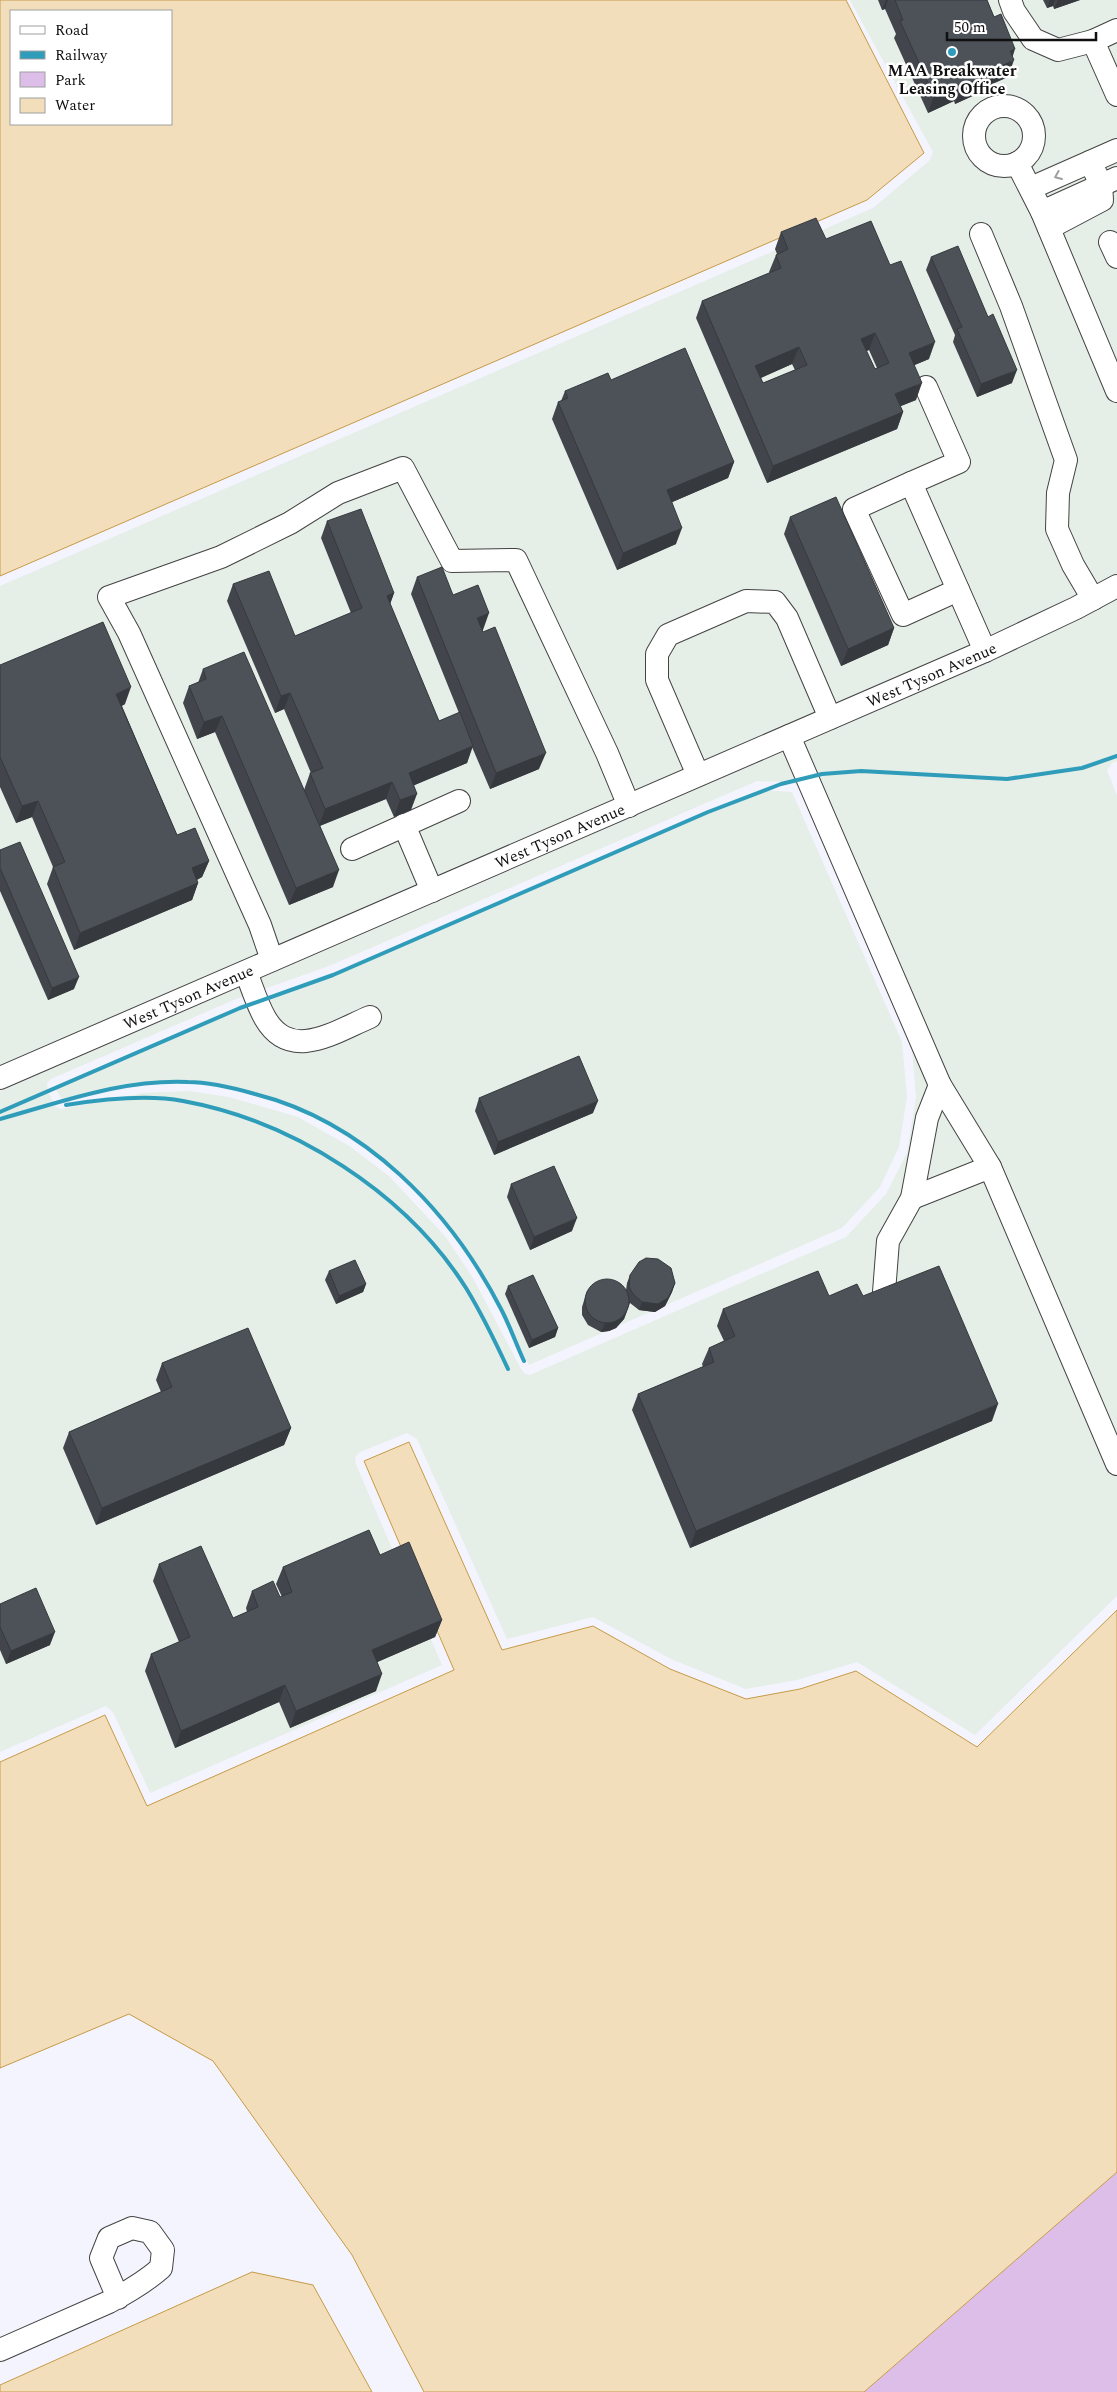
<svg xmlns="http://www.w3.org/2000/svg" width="1117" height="2392" viewBox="0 0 1117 2392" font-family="Spectral,serif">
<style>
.industrial{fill:#e5eee7;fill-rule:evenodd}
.green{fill:#ddbee8}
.water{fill:#f3debb;stroke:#c69a46;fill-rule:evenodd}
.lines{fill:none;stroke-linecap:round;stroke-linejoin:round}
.minor-casing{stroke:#434343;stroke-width:24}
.minor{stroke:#fff;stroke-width:22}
.rail{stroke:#2f9dba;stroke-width:4}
.wall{fill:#42464c;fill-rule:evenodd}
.shaded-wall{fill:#36393e}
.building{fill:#4d5158;stroke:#36393e;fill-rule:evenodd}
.oneway{stroke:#9f9f9f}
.poi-dot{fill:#2f9dba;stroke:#fff;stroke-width:2}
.labels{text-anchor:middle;stroke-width:5;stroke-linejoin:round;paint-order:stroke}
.poi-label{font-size:16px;font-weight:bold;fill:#101010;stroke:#fff}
.street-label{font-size:16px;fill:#101010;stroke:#fff}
</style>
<rect width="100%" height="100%" fill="#f4f4fe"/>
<!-- industrial -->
<g class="industrial">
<path d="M850,0h267v761l-5,2 -5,7 10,25v801l-142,139 -118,-73 -60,18 -51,9 -73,-29 -80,-43 -86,22 -90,-200 -10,-6 -47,19 -4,4 -1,6 87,203 -292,128 -37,-81 -7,-6 -106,46v-661l999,-433 -10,-21 -989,429v-480l873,-378 57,-48 3,-8zM757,781l35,1 9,6 110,250 5,59 -9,56 -21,41 -40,43 -316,138 -5,-1 -4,-5 -48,-91 -28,-42 -55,-59 -39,-30 -53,-30 -69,-20 -40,-6 -46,2 -81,16 -6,-2 -8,-15 -1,-9 4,-4 185,-80 93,-33z"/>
<polygon points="762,790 792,792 902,1042 907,1097 899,1147 880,1187 842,1228 529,1365 481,1273 452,1230 396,1170 355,1139 301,1108 230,1087 189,1082 141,1084 95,1091 62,1100 55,1088 240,1008 333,975"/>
</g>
<!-- green -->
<polygon class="green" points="1117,2172 1117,2392 864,2392"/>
<!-- water -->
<g class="water">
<path d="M0,0h846l78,153 -57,47 -867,376zM11,11h160v113h-160z"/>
<polygon points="409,1442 502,1650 593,1626 670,1669 746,1699 800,1689 856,1671 977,1747 1117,1610 1117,2172 864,2392 424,2392 352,2255 213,2061 129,2014 0,2068 0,1762 105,1715 147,1806 454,1670 364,1461"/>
<polygon points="252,2272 313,2285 372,2392 0,2392 0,2385"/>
</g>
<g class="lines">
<defs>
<g id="minor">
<polyline points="1010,0 1014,11 1033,39 1058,50 1093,41"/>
<polyline points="1117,30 1093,41 1117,95"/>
<circle cx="1004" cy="136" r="30"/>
<polyline points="1017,163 1042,212 1117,391"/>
<polyline points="1031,188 1117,150"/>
<polyline points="1042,212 1117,178"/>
<polyline points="1049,228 1102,200 1101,184 1090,162"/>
<polyline points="981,234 1011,306 1066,460 1058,493 1057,529 1073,565 1093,599"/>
<polyline points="1110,242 1117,257"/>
<polyline points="926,387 959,462 911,483 985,651"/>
<polyline points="911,483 854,509 903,615 958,590"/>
<polyline points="789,736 940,1085 927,1118 912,1198 888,1241 884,1292"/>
<polyline points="698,775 657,680 657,654 668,635 746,601 775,602 787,618 830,718"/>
<polyline points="404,825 432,891"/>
<polyline points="352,849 459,801"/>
<polyline points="272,960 260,925 129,633 109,597 221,557 290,523 338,493 403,468 452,561 516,560 607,753 629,806"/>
<path d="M246,972c6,15 11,32 19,46 26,45 71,13 105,-1"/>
<path id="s1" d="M0,1078l985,-427 91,-43 41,-22"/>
<polyline points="940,1085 990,1167 1117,1464"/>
<polyline points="912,1198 990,1167"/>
<path d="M0,2350l109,-48c19,-10 36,-20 52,-34l2,-18 -13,-18 -18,-4 -23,10 -8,20 17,40"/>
</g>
</defs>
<!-- minor casing -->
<use href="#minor" class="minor-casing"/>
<!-- minor -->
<use href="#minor" class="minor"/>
<!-- rail -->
<g class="rail">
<path d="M66,1105c37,-6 80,-11 117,-4 110,20 223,92 283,187 16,26 29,53 42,81"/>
<polyline points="0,1112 240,1008 333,975 708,812 781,784 822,774 861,771 1007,779 1082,768 1117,756"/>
<path d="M0,1119c62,-17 122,-40 188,-37 23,0 46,6 67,12 110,28 195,116 246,215 9,17 15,35 23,52"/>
</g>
</g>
<!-- wall -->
<g class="wall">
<polygon points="878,0 987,0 994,17 1012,57 1008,77 992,84 990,88 955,104 954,101 928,113 894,38 896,34 885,9 882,10"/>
<polygon points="1043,0 1080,0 1054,9 1053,6 1047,8"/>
<path d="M781,232l45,7 103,120 -15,6 2,35 -16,6 3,6 -6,17 -130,54 -71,-165 6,-17 68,-28 -1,-1 7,-17 1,-1 -2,-5zM869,350l8,18 -2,1 -9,-18zM792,364l3,6 -32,13 -2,-5z"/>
<polygon points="931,257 988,317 1012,383 977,397 953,342 955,335 926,270"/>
<polygon points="611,380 734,462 728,478 672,502 676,544 617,570 552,419 558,402 561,401 565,391"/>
<polygon points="790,517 894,628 888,645 841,666 784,534"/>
<polygon points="327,521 394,593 390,604 439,721 459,713 411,594 417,577 453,595 483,630 482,630 539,769 490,789 472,747 467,763 414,785 411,810 394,817 386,799 320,826 333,887 289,905 215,732 197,739 183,703 189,686 198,683 203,669 304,790 310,773 311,773 284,709 275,713 227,601 233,584 295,636 351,613 321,538"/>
<polygon points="0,665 125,704 122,706 177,835 209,861 202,877 197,880 198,883 192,900 74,950 47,884 53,867 32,817 16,823 0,787"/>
<polygon points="0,850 74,989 48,1000 0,891"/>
<polygon points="479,1098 593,1113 494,1155 475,1111"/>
<polygon points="511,1184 572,1231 530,1250 507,1197"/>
<polygon points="329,1271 366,1284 363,1292 336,1304 325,1280"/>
<polygon points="630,1275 675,1283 672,1292 665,1306 655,1312 639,1310 630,1303 624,1319 616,1328 609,1331 601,1332 588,1325 582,1315 582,1307 587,1291 626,1290 627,1283"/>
<polygon points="508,1286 558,1328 555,1337 529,1348 505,1294"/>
<polygon points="829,1296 863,1296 992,1421 690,1548 632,1410 638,1394 703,1367 702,1364 709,1348 724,1341 717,1326 723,1309"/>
<polygon points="162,1363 291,1428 284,1445 96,1525 63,1448 69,1432 161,1392 156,1380"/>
<polygon points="380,1555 442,1620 435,1637 377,1662 376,1691 290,1728 279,1702 175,1748 145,1671 151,1654 179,1642 153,1581 159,1564 233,1618 247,1612 246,1608 252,1591 280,1597 282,1597 276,1584 283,1567"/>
<polygon points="0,1604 50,1645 6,1664 0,1650"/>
</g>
<!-- shaded-wall -->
<g class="shaded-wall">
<polygon points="886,0 888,0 885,9 882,10"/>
<polygon points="1050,0 1055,0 1053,6 1047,8"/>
<polygon points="1058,0 1080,0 1054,9"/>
<polygon points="1015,49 1011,62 1014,60 1008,77 992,84 990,88 955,104 961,87 995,69 1010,51"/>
<polygon points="960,84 954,101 928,113 934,96"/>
<polygon points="875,333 869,350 855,356 861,339"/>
<polygon points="935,342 929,359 903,370 909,353"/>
<polygon points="799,347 792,364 749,383 755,366"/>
<polygon points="1017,370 1012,383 977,397 981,384"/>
<polygon points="922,383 916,400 889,411 895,394"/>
<polygon points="903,412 897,429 767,483 773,466"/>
<polygon points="734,462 728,478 661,507 667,490"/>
<polygon points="682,528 676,544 617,570 623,553"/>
<polygon points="394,593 388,610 387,596"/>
<polygon points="489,613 483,630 471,635 477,618"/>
<polygon points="894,628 888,645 841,666 848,649"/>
<polygon points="131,687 125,704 110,711 116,694"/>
<polygon points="290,693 284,709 275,713 281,696"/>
<polygon points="222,716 215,732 197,739 204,722"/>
<polygon points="473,746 467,763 403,790 409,773"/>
<polygon points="546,753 539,769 490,789 496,773"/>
<polygon points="392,782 386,799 319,826 325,809"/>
<polygon points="417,794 411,810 394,817 400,800"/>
<polygon points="38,801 32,817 16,823 22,806"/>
<polygon points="209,861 202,877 186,885 192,868"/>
<polygon points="339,870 333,887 289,905 296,888"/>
<polygon points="198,883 192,900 74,950 80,933"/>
<polygon points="79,977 74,989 48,1000 52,988"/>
<polygon points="598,1101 593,1113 494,1155 498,1142"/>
<polygon points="577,1218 572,1231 530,1250 534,1237"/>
<polygon points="675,1283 672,1292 665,1306 655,1312 639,1310 642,1302"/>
<polygon points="366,1284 363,1292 336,1304 339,1296"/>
<polygon points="627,1311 624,1319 616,1328 609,1331 601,1332 605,1323"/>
<polygon points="558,1328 555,1337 529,1348 532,1340"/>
<polygon points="998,1404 992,1421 690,1548 696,1531"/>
<polygon points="291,1428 284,1445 96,1525 102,1508"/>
<polygon points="442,1620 435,1637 366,1667 372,1650"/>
<polygon points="55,1632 50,1645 6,1664 11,1651"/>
<polygon points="382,1674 376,1691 290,1728 296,1711"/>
<polygon points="285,1685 279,1702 175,1748 181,1731"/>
</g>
<!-- building -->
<g class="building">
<polygon points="895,0 987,0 994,17 1001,14 1015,49 1010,51 1014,60 995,69 996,71 961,87 960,84 934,96 900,21 903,20"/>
<path d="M816,218l10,21 45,-18 19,44 11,-4 34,81 -26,11 13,30 -27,11 8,18 -130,54 -71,-165 79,-33 -5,-13 12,-6 -7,-17zM875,333l14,30 -14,6 -14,-30zM799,347l8,18 -44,18 -8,-17z"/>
<polygon points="958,246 988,317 993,314 1017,370 981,384 957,329 962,327 931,257"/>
<polygon points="685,348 734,462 667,490 682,528 623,553 558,402 568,398 565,391 608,373 611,380"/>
<polygon points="836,497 894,628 848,649 790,517"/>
<polygon points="361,509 394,593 387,596 439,721 460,712 473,746 409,773 417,794 400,800 392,782 325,809 310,773 323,768 290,693 281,696 233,584 269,571 295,636 362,608 327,521"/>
<polygon points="442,567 453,595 478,585 489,613 477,618 483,632 495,627 546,753 496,773 417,577"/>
<polygon points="103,622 131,687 116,694 177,835 195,828 209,861 192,868 198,883 80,933 53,867 65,862 38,801 22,806 0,757 0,665"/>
<polygon points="244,652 339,870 296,888 222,716 204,722 189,686 206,679 203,669"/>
<polygon points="20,842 79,977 52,988 0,868 0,850"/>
<polygon points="579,1056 598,1101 498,1142 479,1098"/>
<polygon points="554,1166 577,1218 534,1237 511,1184"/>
<polygon points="646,1258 658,1259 671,1268 675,1283 668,1298 658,1304 642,1302 633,1294 629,1287 630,1275 639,1262"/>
<polygon points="355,1260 366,1284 339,1296 329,1271"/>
<polygon points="939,1266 998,1404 696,1531 638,1394 714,1362 709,1348 735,1336 723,1309 818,1271 829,1296 857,1284 863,1296"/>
<polygon points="533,1275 558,1328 532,1340 508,1286"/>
<circle cx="607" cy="1301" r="22"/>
<polygon points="248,1328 291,1428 102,1508 69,1432 172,1387 162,1363"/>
<polygon points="369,1530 380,1555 409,1542 442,1620 372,1650 382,1674 296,1711 285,1685 181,1731 151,1654 190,1637 159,1564 201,1546 233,1618 258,1607 252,1591 273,1581 280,1597 292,1592 283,1567"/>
<polygon points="36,1588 55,1632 11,1651 0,1627 0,1604"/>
</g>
<!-- one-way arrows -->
<defs><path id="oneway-chevron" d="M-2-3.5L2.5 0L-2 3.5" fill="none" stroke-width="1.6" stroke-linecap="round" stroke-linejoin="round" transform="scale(1.25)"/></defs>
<use class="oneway" href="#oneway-chevron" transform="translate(1058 176) rotate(157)"/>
<!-- markers -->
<circle class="poi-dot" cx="952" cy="52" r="5"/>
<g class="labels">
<!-- poi labels -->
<g class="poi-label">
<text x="952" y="76">MAA Breakwater<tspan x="952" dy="18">Leasing Office</tspan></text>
</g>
<!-- street labels -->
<g class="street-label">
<text dy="6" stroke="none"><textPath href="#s1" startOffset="1015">West Tyson Avenue</textPath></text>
<text dy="6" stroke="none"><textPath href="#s1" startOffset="610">West Tyson Avenue</textPath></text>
<text dy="6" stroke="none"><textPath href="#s1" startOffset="205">West Tyson Avenue</textPath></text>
</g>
</g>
<!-- legend -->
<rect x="10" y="10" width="162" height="115" fill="#ffffff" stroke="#9f9f9f"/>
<rect x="20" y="26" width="25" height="8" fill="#ffffff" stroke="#9f9f9f"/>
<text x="55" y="35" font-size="15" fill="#101010">Road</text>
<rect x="20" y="51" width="25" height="8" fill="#2f9dba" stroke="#9f9f9f"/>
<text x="55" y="60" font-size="15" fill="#101010">Railway</text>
<rect x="20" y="72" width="25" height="15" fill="#ddbee8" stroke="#9f9f9f"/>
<text x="55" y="85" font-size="15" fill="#101010">Park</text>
<rect x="20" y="98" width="25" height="15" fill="#f3debb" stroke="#9f9f9f"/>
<text x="55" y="110" font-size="15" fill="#101010">Water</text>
<!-- scale -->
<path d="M947 32v8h149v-8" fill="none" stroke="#101010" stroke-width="2.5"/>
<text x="954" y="32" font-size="15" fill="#101010" stroke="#ffffff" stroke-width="4" paint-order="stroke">50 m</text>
</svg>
